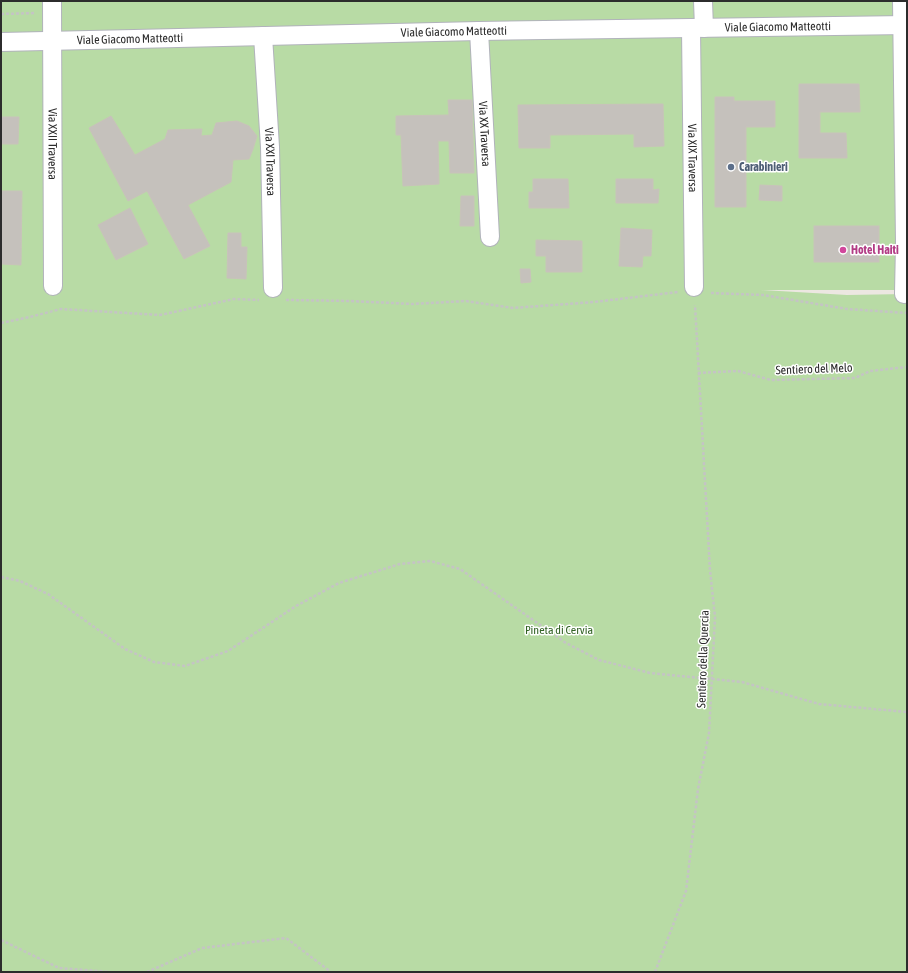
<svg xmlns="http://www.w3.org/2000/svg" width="908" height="973" viewBox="0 0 908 973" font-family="'Asap Condensed',sans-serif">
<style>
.green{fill:#b8dba5}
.building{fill:#c5c1bc;stroke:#c8c3ba}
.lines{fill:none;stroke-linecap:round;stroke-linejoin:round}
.minor-casing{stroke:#b1b3bb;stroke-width:20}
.path{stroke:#c4c4c4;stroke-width:2.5;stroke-dasharray:3 2;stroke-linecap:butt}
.minor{stroke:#fff;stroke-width:18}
.service-dot{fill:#5c6f8a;stroke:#fff;stroke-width:1.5}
.hotel-dot{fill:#d1479c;stroke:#fff;stroke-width:1.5}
.labels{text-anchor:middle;stroke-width:3;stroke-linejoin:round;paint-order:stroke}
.street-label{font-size:12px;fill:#2c2c2c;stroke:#fff}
.service-label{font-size:12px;font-weight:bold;fill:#4e5e75;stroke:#fff;text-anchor:start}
.hotel-label{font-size:12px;font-weight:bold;fill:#b23c85;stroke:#fff;text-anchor:start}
.park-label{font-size:12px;fill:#326224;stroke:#fff}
</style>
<rect width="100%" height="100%" fill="#ece7e1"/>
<!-- green -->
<polygon class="green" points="1,1 907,1 907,290 761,290 847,295 907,294 907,972 1,972"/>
<!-- building -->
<g class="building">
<polygon points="799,84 859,84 860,112 820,112 820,133 846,133 847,158 799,158"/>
<polygon points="715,97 734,97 734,101 775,101 775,127 746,127 746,207 715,207"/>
<polygon points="448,100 472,100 474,173 450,173 449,141 438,141 439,184 403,186 401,135 396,135 396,116 449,115"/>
<polygon points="663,104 664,146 634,147 634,134 550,135 550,148 519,148 518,105"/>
<polygon points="111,116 135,155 165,139 168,130 202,129 201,136 212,135 216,123 237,121 249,126 257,136 253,149 249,159 233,160 231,182 188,205 210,246 184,259 147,191 128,201 89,128"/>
<polygon points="1,117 19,117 18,144 1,144"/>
<polygon points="533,179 568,179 569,208 529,208 529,192 533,192"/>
<polygon points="616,179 653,179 653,190 659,189 658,203 616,203"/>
<polygon points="760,185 782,186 782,201 759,200"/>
<polygon points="1,191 22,191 21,265 1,264"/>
<polygon points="461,196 474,196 474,226 460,226"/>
<polygon points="130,208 148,244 116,260 98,225"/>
<rect x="814" y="226" width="65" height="36"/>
<polygon points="621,228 652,230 651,256 643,256 642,267 619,266"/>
<polygon points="228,233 241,233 241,247 247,247 246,279 227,278"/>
<polygon points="536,240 582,241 582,272 546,272 546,256 536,256"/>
<polygon points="520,269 530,269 531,282 521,283"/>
</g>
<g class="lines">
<defs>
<g id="minor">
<path id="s1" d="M52,1l1,285"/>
<polyline points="703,1 704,28"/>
<polyline points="902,1 905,243 904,294"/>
<path id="s2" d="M691,29l3,258"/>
<path id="s3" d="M479,31l11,206"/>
<path id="s4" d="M263,36l7,111 3,141"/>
<path id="s5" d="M1,42l478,-11 428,-6"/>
</g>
</defs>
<!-- minor casing -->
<use href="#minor" class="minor-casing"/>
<!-- path -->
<g class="path">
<polyline points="1,14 36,13"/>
<polyline points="711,293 763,295 847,309 907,313"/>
<polyline points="286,300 351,301 412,304 466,301 513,308 594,302 678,292"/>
<polyline points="1,323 30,317 61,309 160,315 234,299 259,300"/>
<polyline points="698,373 738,371 771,380 855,378 870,371 907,367"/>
<polyline points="1,577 20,581 48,594 125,649 154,662 185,666 228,651 296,606 339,583 400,564 430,561 460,569 566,643 599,660 650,673 742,682 819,704 907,712"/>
<polyline points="1,940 59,968 111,972"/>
<polyline points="147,972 202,948 286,938 331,972"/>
<polyline points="655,972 686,891 698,789 709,733 715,617 710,570 695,305"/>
</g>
<!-- minor -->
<use href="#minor" class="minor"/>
</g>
<!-- markers -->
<circle class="service-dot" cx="731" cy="167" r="4"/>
<circle class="hotel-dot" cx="843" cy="250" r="4"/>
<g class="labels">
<!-- street labels -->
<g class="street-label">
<text dy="4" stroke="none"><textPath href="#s5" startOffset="777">Viale Giacomo Matteotti</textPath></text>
<text dy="4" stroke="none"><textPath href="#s5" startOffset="453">Viale Giacomo Matteotti</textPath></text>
<text dy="4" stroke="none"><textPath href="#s5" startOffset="129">Viale Giacomo Matteotti</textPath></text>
<text dy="4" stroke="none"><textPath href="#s3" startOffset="103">Via XX Traversa</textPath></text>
<text dy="4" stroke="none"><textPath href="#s1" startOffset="143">Via XXII Traversa</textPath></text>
<text dy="4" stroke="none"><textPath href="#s2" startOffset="129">Via XIX Traversa</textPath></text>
<text dy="4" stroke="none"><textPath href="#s4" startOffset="126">Via XXI Traversa</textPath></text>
<text transform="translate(814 369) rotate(-2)" y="4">Sentiero del Melo</text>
<text transform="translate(703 659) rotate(-88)" y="4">Sentiero della Quercia</text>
</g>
<!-- service labels -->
<g class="service-label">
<text x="739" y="171">Carabinieri</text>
</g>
<!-- hotel labels -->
<g class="hotel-label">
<text x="851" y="254">Hotel Haiti</text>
</g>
<!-- park labels -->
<g class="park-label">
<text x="559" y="634">Pineta di Cervia</text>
</g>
</g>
<!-- border -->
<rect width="908" height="973" fill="none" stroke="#2c2c2c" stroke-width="4"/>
</svg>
